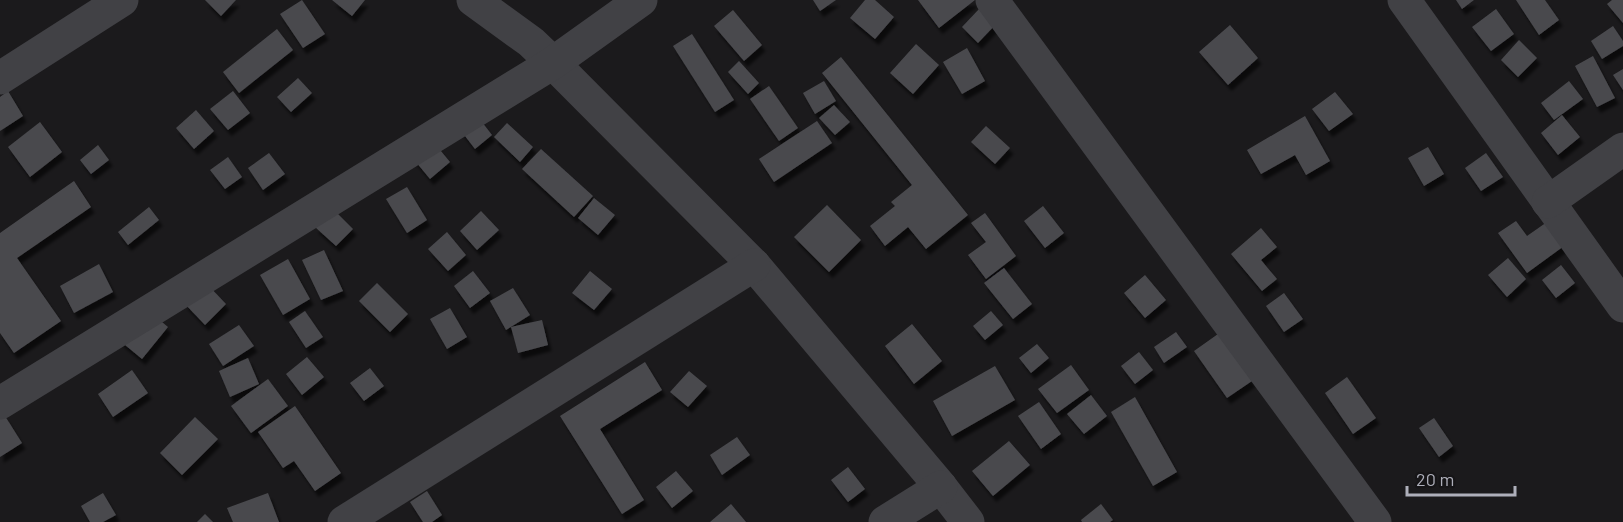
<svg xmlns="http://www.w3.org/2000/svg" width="1623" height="522" viewBox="0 0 1623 522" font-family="Barlow,sans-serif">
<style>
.building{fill:#4a4a4e;filter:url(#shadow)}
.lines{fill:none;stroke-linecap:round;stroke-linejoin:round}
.minor{stroke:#414145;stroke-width:33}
</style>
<defs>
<filter id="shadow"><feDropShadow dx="3.5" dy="6" stdDeviation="1.5" flood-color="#0009"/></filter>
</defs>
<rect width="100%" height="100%" fill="#1b1a1c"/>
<!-- building -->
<g class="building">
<polygon points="205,0 236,0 221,16"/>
<polygon points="302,0 325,34 303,48 280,14"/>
<polygon points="332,0 365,0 352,16"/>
<polygon points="813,0 836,0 820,11"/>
<polygon points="865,0 875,0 894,17 875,39 850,18"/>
<polygon points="918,0 975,0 939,28"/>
<polygon points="1456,0 1474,0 1462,9"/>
<polygon points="1516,0 1545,0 1559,20 1539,35"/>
<polygon points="1612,0 1623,0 1623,23 1607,4"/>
<polygon points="980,8 997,23 978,43 962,27"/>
<polygon points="1496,9 1514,34 1491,51 1472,27"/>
<polygon points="733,10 762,45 744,61 714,26"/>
<polygon points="1230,25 1258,58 1228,85 1199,52"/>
<polygon points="1613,26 1623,41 1623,46 1602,59 1591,41"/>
<polygon points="277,29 293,50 239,93 223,72"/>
<polygon points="692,34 734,100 715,112 673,46"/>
<polygon points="1519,40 1537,58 1518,77 1501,60"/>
<polygon points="916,44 939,65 913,94 890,73"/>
<polygon points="967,48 985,81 962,94 943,62"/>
<polygon points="1593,56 1615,98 1597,107 1575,66"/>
<polygon points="841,57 968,215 926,249 908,227 885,246 870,226 895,206 891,202 912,185 822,73"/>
<polygon points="739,61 759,83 748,94 728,72"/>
<polygon points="1623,69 1623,90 1613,75"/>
<polygon points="298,78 312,93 291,112 277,97"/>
<polygon points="824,81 836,101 815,114 803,93"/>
<polygon points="1569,81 1583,99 1554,120 1541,103"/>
<polygon points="769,86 798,128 779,141 750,99"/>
<polygon points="8,91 23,116 0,131 0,97"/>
<polygon points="233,91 250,113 228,130 210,109"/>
<polygon points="1335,92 1353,114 1329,131 1312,109"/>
<polygon points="834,105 850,122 835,135 819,118"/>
<polygon points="196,110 214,131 194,149 176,128"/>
<polygon points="475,113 492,135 475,149 458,127"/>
<polygon points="1562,115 1580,137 1558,155 1541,133"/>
<polygon points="1305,116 1330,161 1306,175 1295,155 1261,174 1247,150"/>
<polygon points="817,121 832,143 774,182 759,159"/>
<polygon points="40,122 62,152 30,177 8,147"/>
<polygon points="507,123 533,147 520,162 494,137"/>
<polygon points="986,126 1010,148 995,164 971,142"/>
<polygon points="431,139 450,162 430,179 411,156"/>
<polygon points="98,145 109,160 91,174 80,160"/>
<polygon points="1428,147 1444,174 1424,186 1408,158"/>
<polygon points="541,149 593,196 574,217 522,169"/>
<polygon points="269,153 285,174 263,190 248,168"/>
<polygon points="1486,153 1503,177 1481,191 1465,168"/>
<polygon points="228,157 242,177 225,189 210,170"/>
<polygon points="74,181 91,207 17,258 61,321 14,353 0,333 0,233"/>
<polygon points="407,187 427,220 407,233 386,199"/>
<polygon points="594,198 615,215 598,235 578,218"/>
<polygon points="827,205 861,240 829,272 794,237"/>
<polygon points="1043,206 1064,233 1045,248 1024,221"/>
<polygon points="149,207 159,220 128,245 118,232"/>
<polygon points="333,209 353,229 336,246 315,227"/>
<polygon points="481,211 499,230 477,250 460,231"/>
<polygon points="985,213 1016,256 986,279 968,255 986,242 971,223"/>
<polygon points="1516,221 1527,236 1547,222 1564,246 1527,273 1498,233"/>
<polygon points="1261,228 1277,247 1261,260 1277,279 1262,291 1231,254"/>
<polygon points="447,232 466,255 448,271 428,249"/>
<polygon points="324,250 343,291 321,300 302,260"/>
<polygon points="1508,258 1526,279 1507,297 1488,275"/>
<polygon points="288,259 310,299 283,315 260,275"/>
<polygon points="99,264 113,292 74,313 60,286"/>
<polygon points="1561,265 1575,283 1556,298 1542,280"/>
<polygon points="1004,268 1032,304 1013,319 984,283"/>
<polygon points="473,271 490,293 470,308 454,286"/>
<polygon points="590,271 612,289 594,310 572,293"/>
<polygon points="1145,275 1166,300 1145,318 1124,293"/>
<polygon points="206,283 226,304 205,325 184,303"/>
<polygon points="377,283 408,314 390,332 359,301"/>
<polygon points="513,288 530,315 506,330 490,301"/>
<polygon points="1284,293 1303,319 1284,332 1266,306"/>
<polygon points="145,308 168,327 142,359 119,340"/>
<polygon points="450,308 467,337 447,349 430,319"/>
<polygon points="305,311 323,337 306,348 289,322"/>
<polygon points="991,311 1003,325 985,340 973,326"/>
<polygon points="542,320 548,345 518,353 511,327"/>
<polygon points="912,324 942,361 914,384 885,346"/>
<polygon points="239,325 254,346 223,366 209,344"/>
<polygon points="1176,332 1187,347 1164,363 1154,347"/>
<polygon points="1218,334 1252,381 1227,398 1194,351"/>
<polygon points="1037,344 1049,358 1031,373 1019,358"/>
<polygon points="1139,352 1153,370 1135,384 1121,366"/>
<polygon points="307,357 324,377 302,395 286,374"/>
<polygon points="248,358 259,384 230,397 219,371"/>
<polygon points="645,362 662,390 600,429 644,500 622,514 560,416"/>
<polygon points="1071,365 1089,390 1057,413 1038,389"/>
<polygon points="995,366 1015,400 952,436 933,401"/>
<polygon points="370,368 384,386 364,401 350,383"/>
<polygon points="132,370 148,393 113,417 98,394"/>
<polygon points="689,371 707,386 688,407 670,392"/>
<polygon points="1347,377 1376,418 1353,434 1325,393"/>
<polygon points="268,379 288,406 251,433 231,406"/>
<polygon points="1091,395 1107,416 1084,434 1067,414"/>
<polygon points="1135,397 1177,472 1153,486 1111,412"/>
<polygon points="1039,402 1061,434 1041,449 1018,416"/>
<polygon points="295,406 341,473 315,491 294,461 283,468 258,432"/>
<polygon points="5,416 22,443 0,457 0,419"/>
<polygon points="195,417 218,439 182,475 160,453"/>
<polygon points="1434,418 1453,446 1439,457 1419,428"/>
<polygon points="737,437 750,455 722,475 710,455"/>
<polygon points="1009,441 1030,465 993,496 972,471"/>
<polygon points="848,467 865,489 848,502 831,480"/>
<polygon points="676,471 693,491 672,508 656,487"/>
<polygon points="427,491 442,515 432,522 423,522 410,502"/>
<polygon points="103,493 116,515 103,522 90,522 81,506"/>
<polygon points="268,493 279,522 233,522 227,508"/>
<polygon points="731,504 746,522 710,522"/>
<polygon points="1101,504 1113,520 1110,522 1082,522 1081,520"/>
<polygon points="205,514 213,522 197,522"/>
</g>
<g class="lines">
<!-- minor -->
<g class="minor">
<polyline points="473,0 531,42 553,63 754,265 941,487 968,522"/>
<polyline points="992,0 1375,522"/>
<polyline points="1404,0 1623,306"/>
<polyline points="0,78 122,0"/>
<polyline points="1548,202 1623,149"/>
<polyline points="0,403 553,63 641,0"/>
<polyline points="344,522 754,265"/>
<polyline points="885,522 941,487"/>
</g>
</g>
<!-- scale -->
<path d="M1407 486v9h108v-9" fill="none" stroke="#aeafba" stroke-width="3"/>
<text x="1416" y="486" font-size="18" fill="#aeafba" stroke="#161517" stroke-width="4.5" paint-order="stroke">20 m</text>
</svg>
